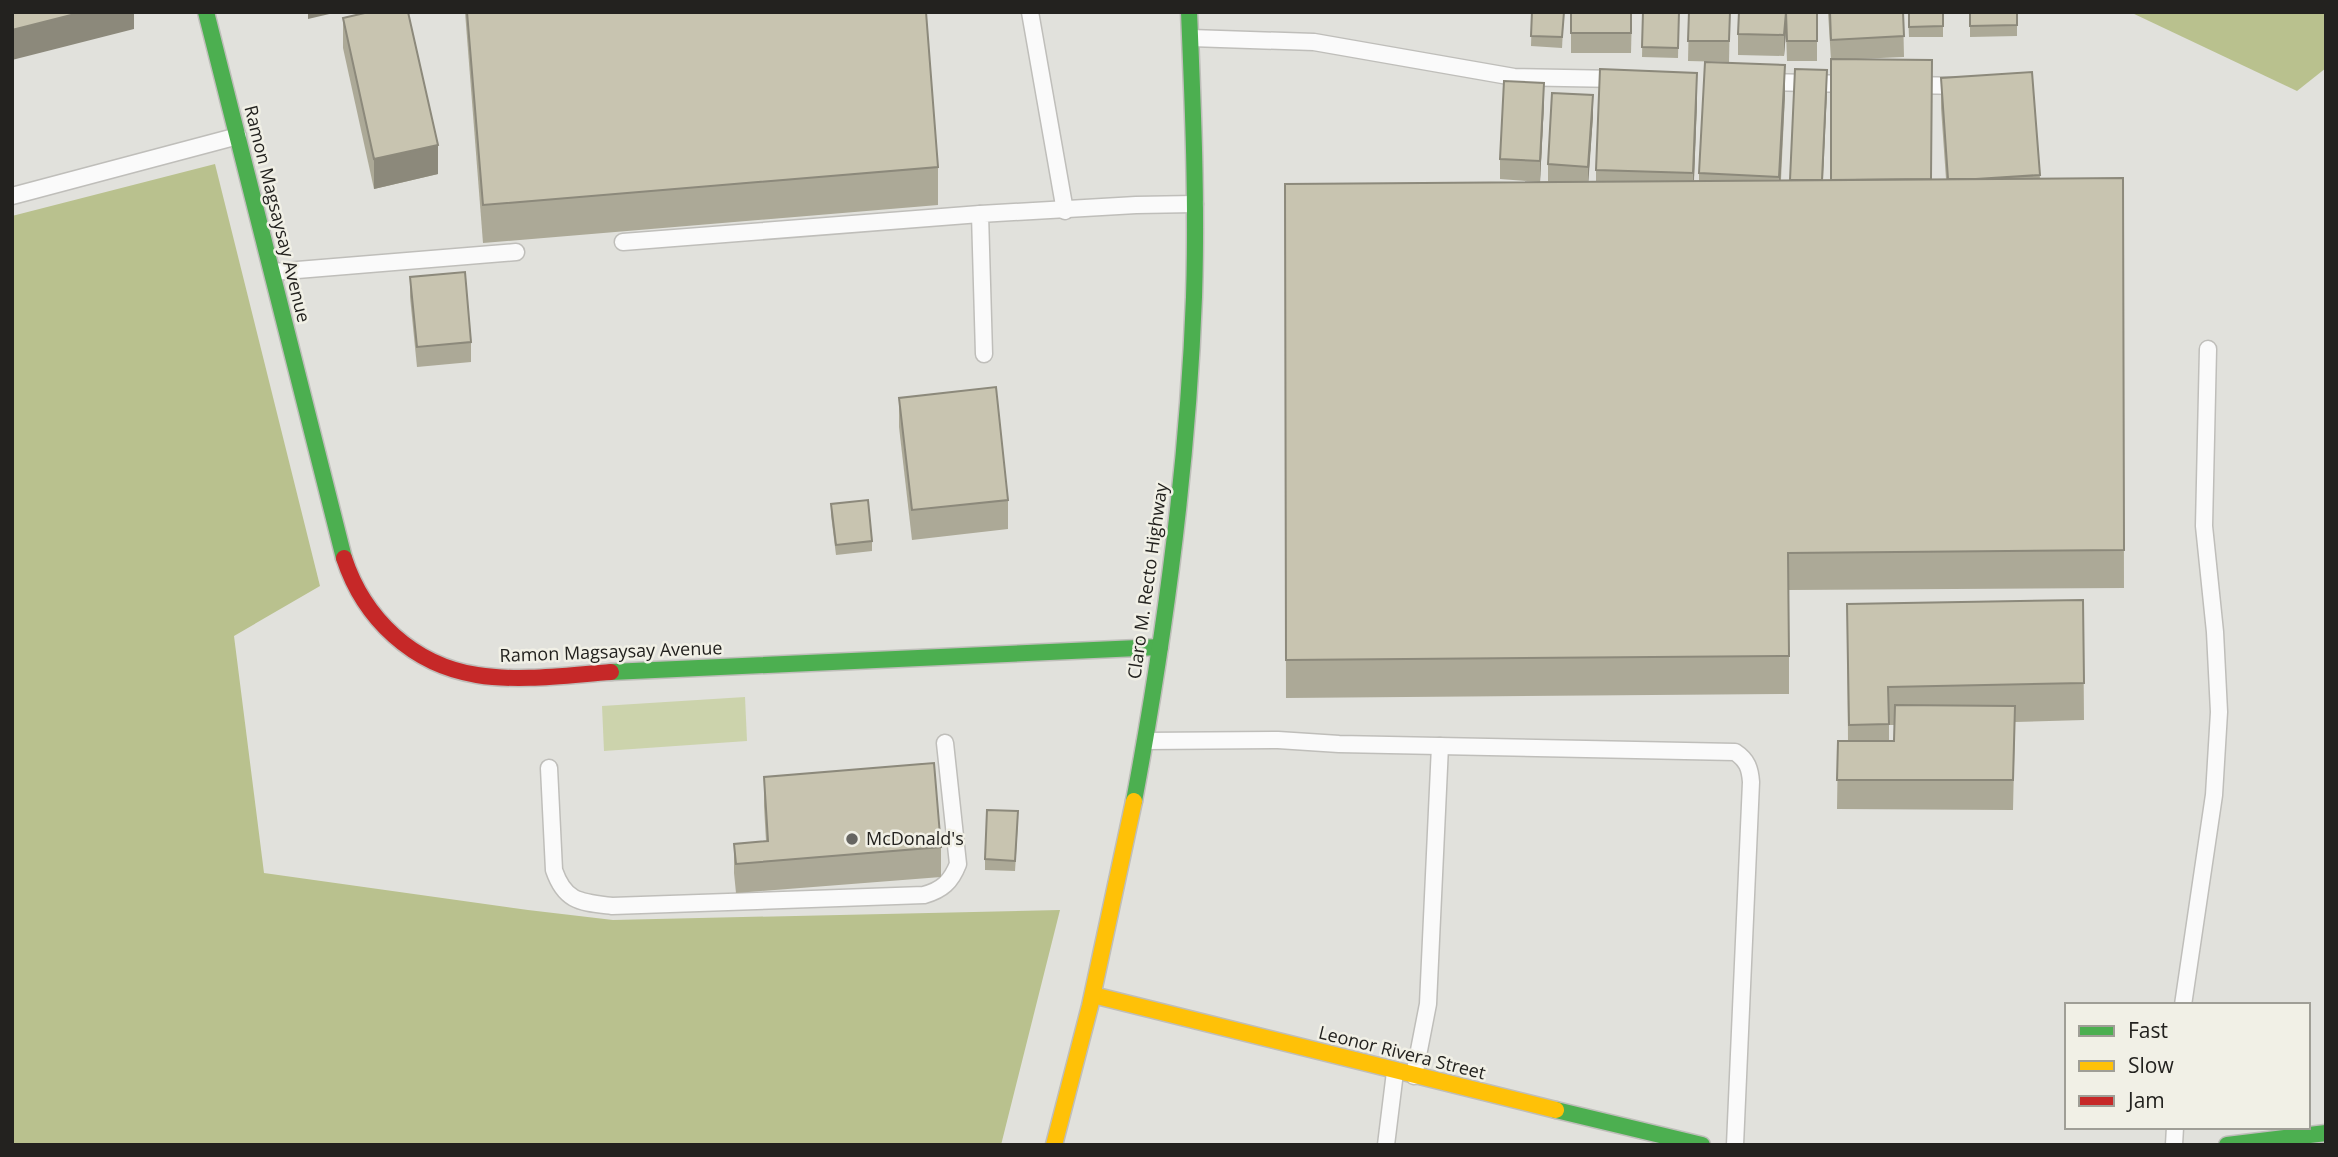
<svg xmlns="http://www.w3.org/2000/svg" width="2338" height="1157" viewBox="0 0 2338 1157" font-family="'Open Sans',sans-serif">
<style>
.green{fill:#ccd3ac}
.forest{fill:#b9c18e}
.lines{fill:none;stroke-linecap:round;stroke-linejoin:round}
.lane-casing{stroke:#bfbeba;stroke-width:19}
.fast-casing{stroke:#bfbeba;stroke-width:19}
.slow-casing{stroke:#bfbeba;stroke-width:19}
.jam-casing{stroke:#bfbeba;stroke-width:19}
.lane{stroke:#fafafa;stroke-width:16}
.fast{stroke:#4caf50;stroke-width:16}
.slow{stroke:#ffc107;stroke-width:16}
.jam{stroke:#c62828;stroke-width:16}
.wall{fill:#aca997;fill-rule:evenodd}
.shaded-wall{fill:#8c897b}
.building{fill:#c8c4b0;stroke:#8c897b;stroke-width:2}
.poi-dot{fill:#666561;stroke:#f1f0e6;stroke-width:2.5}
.labels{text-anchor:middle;stroke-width:5;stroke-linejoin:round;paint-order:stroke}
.street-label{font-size:18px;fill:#23221f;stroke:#f1f0e6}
.poi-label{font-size:18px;fill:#23221f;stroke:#f1f0e6;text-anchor:start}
</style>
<rect width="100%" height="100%" fill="#e1e1dc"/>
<!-- green -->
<polygon class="green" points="745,697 747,741 604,751 602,706"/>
<!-- forest -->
<g class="forest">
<polygon points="2130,12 2326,12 2326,68 2297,91"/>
<polygon points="215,164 320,586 234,636 264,873 528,910 613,920 1060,910 1001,1145 12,1145 12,216"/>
</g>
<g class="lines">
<defs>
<g id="lane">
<polyline points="1030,12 1065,211"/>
<polyline points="1191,38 1314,42 1514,77 1619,79"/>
<polyline points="1764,82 1850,84"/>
<polyline points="1911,85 1962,86"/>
<polyline points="12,196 238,136"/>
<polyline points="623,242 980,214"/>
<polyline points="273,272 516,252"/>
<polyline points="984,354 980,214 1136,205 1195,204"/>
<path d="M1145,741l133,-1 61,4 396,8c12,8 15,16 16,30l-16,363"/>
<path d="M549,768l5,102c11,32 26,32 58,36l312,-11c18,-5 27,-13 34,-31l-13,-121"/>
<polyline points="2183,1005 2214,795 2219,712 2215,632 2204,526 2208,349"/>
<polyline points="1414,1076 1428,1004 1440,746"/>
<polyline points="1386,1145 1395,1072"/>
<polyline points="2174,1145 2175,1127"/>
</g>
<g id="fast">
<polyline points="206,12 344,558"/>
<polyline points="611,672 1160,647"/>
<path d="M1134,801c31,-166 54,-335 60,-504 3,-95 -1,-190 -5,-285"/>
<polyline points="1556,1110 1702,1145"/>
<polyline points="2227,1145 2326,1133"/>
</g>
<g id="slow">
<polyline points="1093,995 1556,1110"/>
<polyline points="1054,1145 1090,1006 1134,801"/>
</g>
<path id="jam" d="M344,558c20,61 69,107 133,117 43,7 91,0 134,-3"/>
</defs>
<!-- lane casing -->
<use href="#lane" class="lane-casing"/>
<!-- fast casing -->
<use href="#fast" class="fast-casing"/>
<!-- slow casing -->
<use href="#slow" class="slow-casing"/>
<!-- jam casing -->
<use href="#jam" class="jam-casing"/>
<!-- lane -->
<use href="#lane" class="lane"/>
<!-- fast -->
<use href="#fast" class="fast"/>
<!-- slow -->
<use href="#slow" class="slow"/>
<!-- jam -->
<use href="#jam" class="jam"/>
</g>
<!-- wall -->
<g class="wall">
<polygon points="465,12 926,12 938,167 938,205 483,243"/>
<polygon points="1532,12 1564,12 1562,48 1531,46"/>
<polygon points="1571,12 1632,12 1631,53 1571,53"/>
<polygon points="1643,12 1679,12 1678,58 1642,57"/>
<polygon points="1689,12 1730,12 1729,62 1688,61"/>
<polygon points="1817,12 1817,61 1787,61 1786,32 1784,56 1738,55 1738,34"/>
<polygon points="1828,12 1903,12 1904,57 1857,59 1931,179 1946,179 1941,108 1941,78 2032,72 2040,179 2123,178 2124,588 1789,590 1789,694 1286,698 1285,184 1548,182 1548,164 1593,116 1588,182 1596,182 1596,170 1697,102 1694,181 1699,181 1699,173 1785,95 1781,180 1790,180 1827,90 1823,180 1831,180 1831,60"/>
<polygon points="1908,12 1943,12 1943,37 1909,37"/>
<polygon points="1970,12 2017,12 2017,36 1970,37"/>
<polygon points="343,18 438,174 374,189 343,48"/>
<polygon points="1544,104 1540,182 1500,179 1500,159"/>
<polygon points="410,277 471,342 471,362 417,367 410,297"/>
<polygon points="899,398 1008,500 1008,529 912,540 899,427"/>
<polygon points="831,504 872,541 872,551 836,555 831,515"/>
<path d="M2083,600l1,120 -69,2 -2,88 -176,-1 1,-68h10l-1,-137zM1889,725h5v16h-5z"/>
<polygon points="764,777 941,847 941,877 736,893 734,873 734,844 766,841 764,806"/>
<polygon points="1018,822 1015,871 985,870 985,859"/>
</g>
<!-- shaded-wall -->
<g class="shaded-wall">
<polygon points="83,12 134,12 134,29 12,60 12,30"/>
<polygon points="308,12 338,12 308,19"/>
<polygon points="1786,12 1786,32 1784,56 1784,35"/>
<polygon points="1785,65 1785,95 1779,206 1779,177"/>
<polygon points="1827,70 1827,90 1821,211 1821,190"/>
<polygon points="1697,73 1697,102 1693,203 1693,173"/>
<polygon points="1544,83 1544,104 1540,182 1540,161"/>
<polygon points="1593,95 1593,116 1588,187 1588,167"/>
<polygon points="438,145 438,174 374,189 374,159"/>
</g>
<!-- building -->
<g class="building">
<polygon points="12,12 83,12 12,30"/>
<polygon points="369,12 408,12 438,145 374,159 343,18"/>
<polygon points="467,12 926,12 938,167 483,205"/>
<polygon points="1532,12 1564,12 1562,37 1531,36"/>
<rect x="1571" y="12" width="60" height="21"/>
<polygon points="1643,12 1679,12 1678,48 1642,47"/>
<polygon points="1689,12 1730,12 1729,41 1688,41"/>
<polygon points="1739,12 1786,12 1784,35 1738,34"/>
<polygon points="1786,12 1817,12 1817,41 1787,41"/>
<polygon points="1830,12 1903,12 1904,36 1831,40"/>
<polygon points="1909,12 1943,12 1943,26 1909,27"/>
<polygon points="1970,12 2017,12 2017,25 1970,26"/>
<polygon points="1831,59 1932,60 1931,179 1831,180"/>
<polygon points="1705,62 1785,65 1779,177 1699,173"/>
<polygon points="1600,69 1697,73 1693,173 1596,170"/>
<polygon points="1795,69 1827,70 1822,180 1790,180"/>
<polygon points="2032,72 2040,175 1976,179 1948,179 1941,78"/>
<polygon points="1504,81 1544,83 1540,161 1500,159"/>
<polygon points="1552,93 1593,95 1588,167 1548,164"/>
<polygon points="2123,178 2124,550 1788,553 1789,656 1286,660 1285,184"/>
<polygon points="465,272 471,342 417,347 410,277"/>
<polygon points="996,387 1008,500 912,510 899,398"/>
<polygon points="868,500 872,541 836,545 831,504"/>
<polygon points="2083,600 2084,683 1888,687 1889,724 1849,725 1847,604"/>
<polygon points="1895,705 2015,706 2013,780 1837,780 1838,741 1894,741"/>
<polygon points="934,763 941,847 736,864 734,844 768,841 764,777"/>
<polygon points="987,810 1018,811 1015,861 985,859"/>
</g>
<!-- markers -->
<circle class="poi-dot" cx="852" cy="839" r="7"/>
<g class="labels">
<!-- street labels -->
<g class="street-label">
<text transform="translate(277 214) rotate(76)" y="6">Ramon Magsaysay Avenue</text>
<text transform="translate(1148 581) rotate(-82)" y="6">Claro M. Recto Highway</text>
<text transform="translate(611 652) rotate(-2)" y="6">Ramon Magsaysay Avenue</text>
<text transform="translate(1402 1053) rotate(14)" y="6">Leonor Rivera Street</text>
</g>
<!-- poi labels -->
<g class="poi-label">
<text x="866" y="845">McDonald's</text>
</g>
</g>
<!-- border -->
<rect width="2338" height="1157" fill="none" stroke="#23221f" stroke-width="28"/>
<!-- legend -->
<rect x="2065" y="1003" width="245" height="126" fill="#f1f0e6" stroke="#9f9e96" stroke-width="2"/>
<rect x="2079" y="1026" width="35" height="10" fill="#4caf50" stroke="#9f9e96" stroke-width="2"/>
<text x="2128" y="1038" font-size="21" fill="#23221f">Fast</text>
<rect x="2079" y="1061" width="35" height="10" fill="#ffc107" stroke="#9f9e96" stroke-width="2"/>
<text x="2128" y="1073" font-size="21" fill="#23221f">Slow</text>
<rect x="2079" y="1096" width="35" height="10" fill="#c62828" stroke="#9f9e96" stroke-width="2"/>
<text x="2128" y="1108" font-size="21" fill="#23221f">Jam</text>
</svg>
